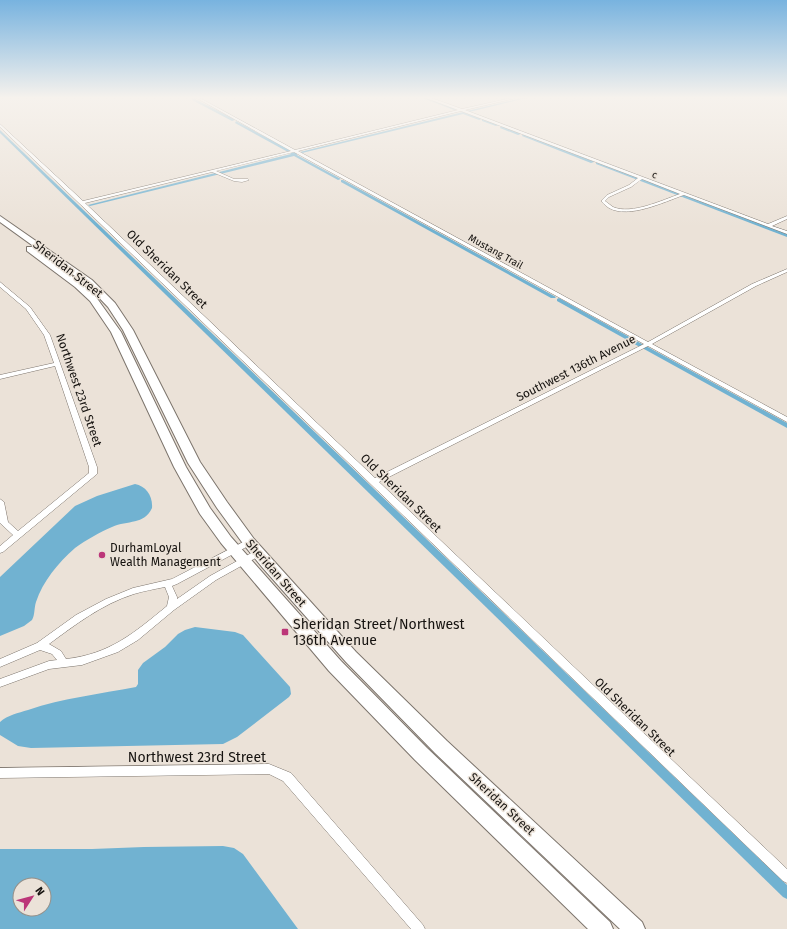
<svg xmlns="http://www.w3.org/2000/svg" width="787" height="929" viewBox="0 0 787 929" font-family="'Fira Sans',sans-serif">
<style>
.water{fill:#71b2d1;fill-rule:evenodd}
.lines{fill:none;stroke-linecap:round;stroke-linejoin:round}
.canal{fill:#71b2d1;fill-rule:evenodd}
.street-casing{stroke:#7c746c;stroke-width:1}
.primary-casing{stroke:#7c746c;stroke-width:2}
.street{fill:#fff;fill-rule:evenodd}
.primary{fill:#fff;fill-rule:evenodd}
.poi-dot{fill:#bc3679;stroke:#ebe2d8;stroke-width:1.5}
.labels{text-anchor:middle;stroke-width:3;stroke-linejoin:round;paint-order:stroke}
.far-street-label{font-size:10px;fill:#15120f;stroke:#ebe2d8}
.street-label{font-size:12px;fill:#15120f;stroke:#ebe2d8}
.poi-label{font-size:12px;fill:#15120f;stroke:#ebe2d8;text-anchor:start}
.near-poi-label{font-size:14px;fill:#15120f;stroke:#ebe2d8;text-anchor:start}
.near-street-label{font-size:14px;fill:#15120f;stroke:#ebe2d8}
</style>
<rect width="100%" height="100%" fill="#ebe2d8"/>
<!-- water -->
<g class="water">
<path d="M135,484c11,2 18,12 17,24 -8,17 -24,12 -40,19 -12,5 -26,13 -37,21 -17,15 -32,33 -39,54 -2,6 -1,13 -4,18l-8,6 -24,10v-59l75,-71 22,-10z"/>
<path d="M195,627l40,5 8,3 47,52 1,7 -2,3 -52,40 -14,7 -192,4 -13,-2 -18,-11v-13c8,-7 18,-9 28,-12 35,-12 72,-16 108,-23l2,-3v-14l5,-7 22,-16 13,-13 7,-4z"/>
<path d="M223,846l11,2 9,6 55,75h-298v-80h92l52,-2zM20,885h24v24h-24z"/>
</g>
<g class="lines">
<!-- canal -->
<g class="canal">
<polygon points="420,97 424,97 457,109 454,110"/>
<polygon points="526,97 530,97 469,112 467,111"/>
<polygon points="193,98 234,119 235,120 232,121 192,100"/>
<polygon points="463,112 482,119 479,120 463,114 302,153 300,152"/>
<polygon points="482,119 484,119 499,125 496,126 482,121"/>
<polygon points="236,121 290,150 291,151 288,152 235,123"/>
<polygon points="501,126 520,133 521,134 518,135 500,128"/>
<polygon points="0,130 787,885 787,899 783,897 0,133"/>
<polygon points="523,134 593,161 594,162 591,163 522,136"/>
<polygon points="292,152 297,153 297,155 341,179 338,180 294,156 90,206 88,205 291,154 290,153"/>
<polygon points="596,162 598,162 787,234 787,237 596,164"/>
<polygon points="341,180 343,180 556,297 555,298 551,298 341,182"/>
<polygon points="559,298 642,344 643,345 640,347 638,346 557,301 557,299"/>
<polygon points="646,346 787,423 787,428 644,349 643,348"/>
</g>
<defs>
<g id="street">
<path d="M195,97h3l97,53 163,-40 -32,-12v-1h3l33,12 54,-12v1l-51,12 303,114 19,-8v3l-15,7 15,5v3l-103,-39c-20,7 -55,24 -75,13 -3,-2 -5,-4 -7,-6v-2l5,-5 22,-10 9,-7 -177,-67 -163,40 350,191 104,-58 35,-15v3l-31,14 -104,58 135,73v5l-139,-76 -269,136 408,387v14l-4,-2 -783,-754v-3l83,77 208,-50zM294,152l350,192 -269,134 -290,-275 127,-31 22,9 8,1 7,-2 -1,-1h-14l-18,-8zM642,179l38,15c-18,6 -48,21 -67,13 -3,-2 -5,-4 -8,-6l4,-4 22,-10z"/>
<polygon points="0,282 30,307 50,335 97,467 97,474 3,552 0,553 0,546 13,535 0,523 0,499 4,502 8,522 18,531 89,473 89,467 55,366 0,379 0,375 54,363 44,335 26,309 0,287"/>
<path d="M249,539l3,1 1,2 -1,2 -75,40 -5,2 5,11v2l33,-23 45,-25h6l1,2 -1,2 -45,25 -42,30 -36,30 -20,12 -36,13 -33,4 -49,18v-8l49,-18 8,-1 -5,-6 -12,-4 -40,17v-8l37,-16 39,-28 30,-16 27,-11 39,-9zM165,587l4,10 -2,9c-33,27 -57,48 -101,53l-5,-8 -12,-7c26,-19 53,-40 85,-50 10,-3 21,-5 31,-7z"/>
<polygon points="269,764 291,773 423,925 425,929 411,929 283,781 269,774 0,778 0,768"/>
</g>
<g id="primary">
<polygon points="0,216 92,280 115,303 133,330 200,462 227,502 254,539 356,652 447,741 642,922 645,929 620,929 435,753 346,662 262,567 244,545 217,508 188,463 123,330 108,307 86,284 0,222"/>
<polygon points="27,247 33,247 81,283 96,297 121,332 186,467 210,508 231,537 341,661 427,748 610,922 613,929 588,929 415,760 329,671 221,543 200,514 174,467 111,332 90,301 75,287 27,251"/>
</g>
</defs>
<!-- street casing -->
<use href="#street" class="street-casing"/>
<!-- primary casing -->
<use href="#primary" class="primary-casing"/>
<!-- street -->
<use href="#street" class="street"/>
<!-- primary -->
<use href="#primary" class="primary"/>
</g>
<!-- sky -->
<linearGradient id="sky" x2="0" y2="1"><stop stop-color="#78b3df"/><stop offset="0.43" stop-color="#f6f2ed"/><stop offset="1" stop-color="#f6f2ed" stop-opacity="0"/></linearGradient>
<rect width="787" height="227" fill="url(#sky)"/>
<!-- markers -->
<g class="poi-dot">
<circle cx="102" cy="555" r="4"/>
<rect x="281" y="628" width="8" height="8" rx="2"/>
</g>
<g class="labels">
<!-- far-street labels -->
<g class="far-street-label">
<text transform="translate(655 174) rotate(21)" y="4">c</text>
<text transform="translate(496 251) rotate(29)" y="4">Mustang Trail</text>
</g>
<!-- street labels -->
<g class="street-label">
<text transform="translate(68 269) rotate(38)" y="4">Sheridan Street</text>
<text transform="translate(167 269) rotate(44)" y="4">Old Sheridan Street</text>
<text transform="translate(576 368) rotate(-27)" y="4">Southwest 136th Avenue</text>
<text transform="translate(79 390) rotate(71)" y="4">Northwest 23rd Street</text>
<text transform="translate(401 493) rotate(44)" y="4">Old Sheridan Street</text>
<text transform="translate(276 573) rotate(49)" y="4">Sheridan Street</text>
<text transform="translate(635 717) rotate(44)" y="4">Old Sheridan Street</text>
<text transform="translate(502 804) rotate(43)" y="4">Sheridan Street</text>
</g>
<!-- poi labels -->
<g class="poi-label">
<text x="110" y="552">DurhamLoyal<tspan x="110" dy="14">Wealth Management</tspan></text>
</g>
<!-- near-poi labels -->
<g class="near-poi-label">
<text x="293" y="629">Sheridan Street/Northwest<tspan x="293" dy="16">136th Avenue</tspan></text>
</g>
<!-- near-street labels -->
<g class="near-street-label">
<text x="197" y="762">Northwest 23rd Street</text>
</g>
</g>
<!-- north arrow -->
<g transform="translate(32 897) rotate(54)"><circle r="19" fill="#ebe2d8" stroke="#958f88"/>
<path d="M0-3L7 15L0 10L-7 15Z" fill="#bc3679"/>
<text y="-6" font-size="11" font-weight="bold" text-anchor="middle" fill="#15120f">N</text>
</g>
</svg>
